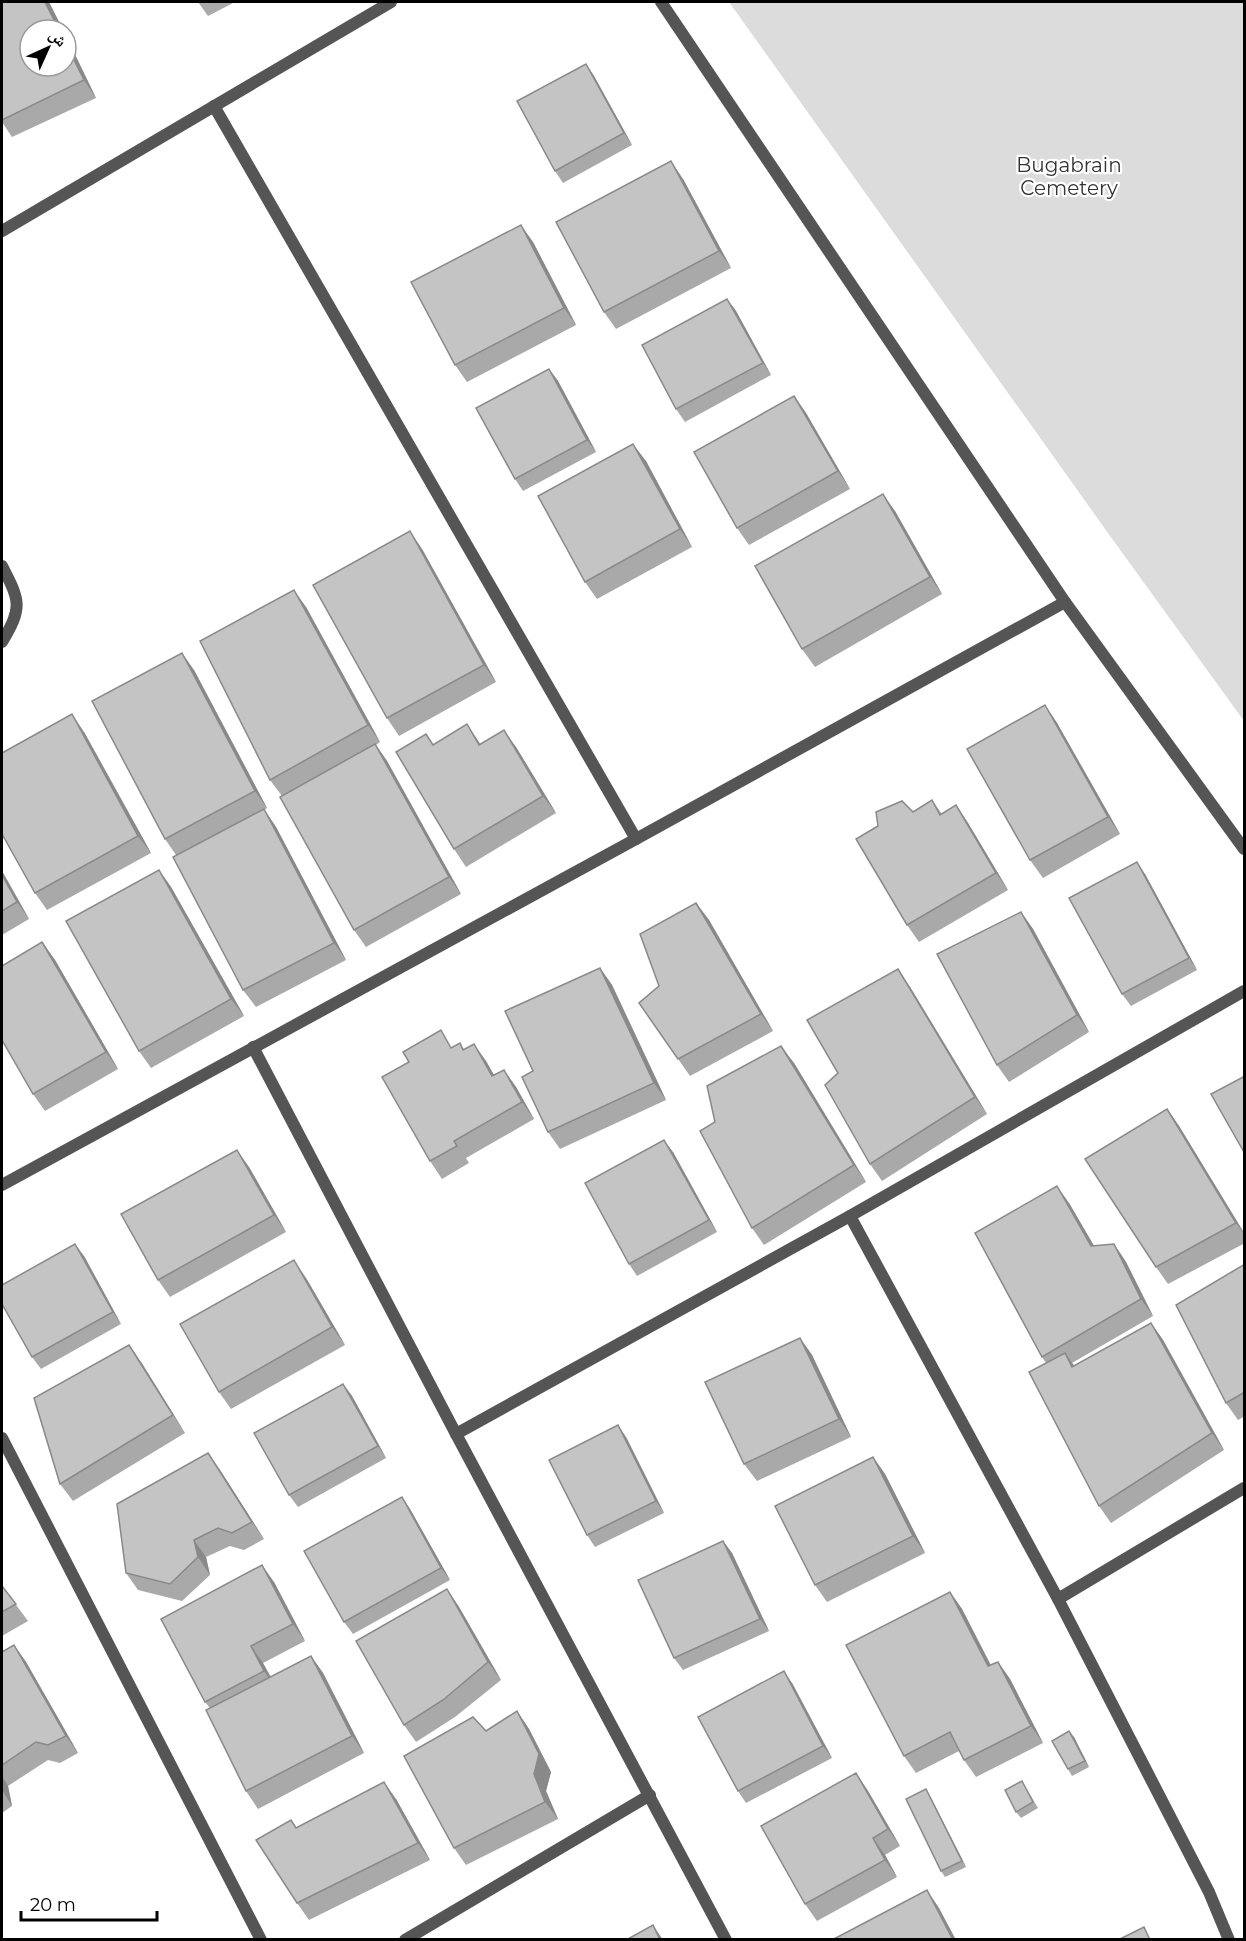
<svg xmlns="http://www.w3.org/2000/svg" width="1246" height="1941" viewBox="0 0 1246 1941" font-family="Montserrat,'Noto Naskh Arabic',sans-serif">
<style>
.green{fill:#dcdcdc}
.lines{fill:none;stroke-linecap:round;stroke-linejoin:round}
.street{stroke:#555;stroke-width:12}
.wall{fill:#a9a9a9}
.shaded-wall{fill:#898989}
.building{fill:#c4c4c4;stroke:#898989;stroke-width:1.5}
.labels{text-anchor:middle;stroke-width:4.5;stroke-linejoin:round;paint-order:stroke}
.park-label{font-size:20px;fill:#333;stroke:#fff}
</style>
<rect width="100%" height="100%" fill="#fff"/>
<!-- green -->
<polygon class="green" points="729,2 1244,2 1244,721 1113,540"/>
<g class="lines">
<!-- street -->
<g class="street">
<polyline points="661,2 1065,602 1244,849"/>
<polyline points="214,106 636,839"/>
<polyline points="2,231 391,2"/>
<path d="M2,566c18,35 21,41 0,76"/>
<polyline points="253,1047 456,1434 726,1940"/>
<polyline points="2,1185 636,839 1065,602"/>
<polyline points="850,1216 1058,1599 1209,1892 1229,1940"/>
<polyline points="456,1434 850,1216 1244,991"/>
<polyline points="2,1438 261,1940"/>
<polyline points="1058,1599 1244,1488"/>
<polyline points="405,1940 650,1795"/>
</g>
</g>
<!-- wall -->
<g class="wall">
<polygon points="2,2 49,2 63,30 30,30 66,66 66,36 96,98 12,137 2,122"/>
<polygon points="198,2 235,2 208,16"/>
<polygon points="586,64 594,76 632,145 563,183 555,171"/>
<polygon points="683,179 731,268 616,329 604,312"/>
<polygon points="533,242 576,325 467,382 455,365"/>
<polygon points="727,299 736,311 771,375 685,422 676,409"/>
<polygon points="549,369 558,381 596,452 523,491 515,479"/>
<polygon points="794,396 806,413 850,489 749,545 737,528"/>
<polygon points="646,461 692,547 597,599 585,582"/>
<polygon points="895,511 942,594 815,667 802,649"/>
<polygon points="422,549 496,682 399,736 387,718"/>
<polygon points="306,607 380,742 376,745 387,761 461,894 366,947 354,930 282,796 270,780"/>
<polygon points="194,670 267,808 264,810 276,827 346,960 256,1007 243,990 176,855 165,839"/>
<polygon points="1045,705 1057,723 1120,834 1043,878 1030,860"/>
<polygon points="84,732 151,853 47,910 35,893"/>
<polygon points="426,734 433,744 480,744 516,747 556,813 466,867 454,849"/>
<polygon points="932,800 942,814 956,805 968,823 1008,890 919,942 907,925 913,812"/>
<polygon points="159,870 171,887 244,1016 151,1068 139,1051"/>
<polygon points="2,871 29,919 2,935"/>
<polygon points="1145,874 1197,970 1131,1006 1122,994"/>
<polygon points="696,903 709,920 773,1031 690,1076 639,1003 659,986"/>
<polygon points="1021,912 1033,929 1089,1032 1009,1082 997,1065"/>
<polygon points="42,942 55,960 118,1069 45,1111 33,1094"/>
<polygon points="600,968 612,985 666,1100 560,1149 548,1132 533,1071"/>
<polygon points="910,987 987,1114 882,1181 870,1164 838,1073"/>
<polygon points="460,1043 464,1049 486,1061 494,1075 504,1070 516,1087 534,1119 466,1158 469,1163 442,1179 430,1161 453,1047"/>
<polygon points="794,1063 866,1182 764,1245 752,1228 715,1122"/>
<polygon points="1167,1109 1179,1126 1245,1234 1245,1243 1168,1284 1156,1267"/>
<polygon points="673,1152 717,1232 637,1276 629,1264"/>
<polygon points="249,1167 286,1232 170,1297 158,1280"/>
<polygon points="1069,1203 1094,1246 1114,1244 1126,1262 1153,1316 1072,1363 1075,1366 1151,1323 1163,1340 1224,1450 1111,1523 1099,1506 1046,1363 1042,1357"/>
<polygon points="84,1256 121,1324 41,1369 32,1357"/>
<polygon points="1245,1264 1245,1416 1238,1420 1226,1403"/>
<polygon points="306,1278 345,1345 231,1409 219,1392"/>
<polygon points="800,1338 812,1355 851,1437 757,1481 744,1464"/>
<polygon points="141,1362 185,1433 73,1501 60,1484"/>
<polygon points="343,1384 352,1396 386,1458 298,1507 289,1495"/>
<polygon points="626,1437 664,1513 595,1547 587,1535"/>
<polygon points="873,1457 885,1474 925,1553 827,1602 815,1585"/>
<polygon points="220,1470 264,1539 244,1550 230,1546 206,1557 210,1575 182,1601 138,1590 126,1573"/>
<polygon points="402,1497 410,1509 450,1580 353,1634 344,1622"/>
<polygon points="723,1541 732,1553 769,1631 683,1670 674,1658"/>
<polygon points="274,1582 305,1641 263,1663 271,1677 311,1656 323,1673 364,1753 258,1809 246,1791 210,1708 205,1702"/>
<polygon points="2,1586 28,1621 2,1636"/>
<polygon points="447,1589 459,1607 501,1680 455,1717 416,1742 404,1725"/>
<polygon points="950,1592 962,1609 991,1665 998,1662 1010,1679 1043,1743 976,1777 964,1760 959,1751 916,1773 904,1756"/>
<polygon points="14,1645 26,1662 78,1753 60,1763 48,1760 8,1786 12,1806 2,1813 2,1652"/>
<polygon points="792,1683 832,1758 746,1803 738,1791"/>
<polygon points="517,1711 529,1729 551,1772 546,1791 558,1819 466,1865 454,1848 486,1731"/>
<polygon points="1074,1737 1089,1767 1072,1776 1068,1769"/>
<polygon points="856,1773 868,1791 900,1846 885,1855 897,1877 817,1921 805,1904"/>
<polygon points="1022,1781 1038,1808 1021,1818 1016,1812"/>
<polygon points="930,1796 966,1867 945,1877 941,1871"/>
<polygon points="396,1799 430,1860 309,1920 297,1903 291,1820 296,1828"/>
</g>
<!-- shaded-wall -->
<g class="shaded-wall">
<polygon points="45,2 49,2 63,30 59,30"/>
<polygon points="66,36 96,98 84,80 66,44"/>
<polygon points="586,64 594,76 632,145 624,133"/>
<polygon points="671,161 683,179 731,268 719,251"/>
<polygon points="521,225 533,242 576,325 564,308"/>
<polygon points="727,299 736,311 771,375 763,363"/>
<polygon points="549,369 558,381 596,452 587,440"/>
<polygon points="794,396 806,413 850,489 838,471"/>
<polygon points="633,444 646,461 692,547 680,529"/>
<polygon points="883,494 895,511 942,594 930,577"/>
<polygon points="410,531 422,549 496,682 484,665"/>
<polygon points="294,590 306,607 380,742 368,725"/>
<polygon points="182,653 194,670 267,808 255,791"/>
<polygon points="1045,705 1057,723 1120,834 1108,817"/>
<polygon points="72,714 84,732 151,853 138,836"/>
<polygon points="467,724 479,742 491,763 479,745"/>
<polygon points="504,730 516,747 556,813 543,796"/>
<polygon points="375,744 387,761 461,894 449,877"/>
<polygon points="956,805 968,823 1008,890 996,873"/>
<polygon points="264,809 276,827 346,960 334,943"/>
<polygon points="1137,862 1145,874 1197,970 1189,958"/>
<polygon points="159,870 171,887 244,1016 231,999"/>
<polygon points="2,871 29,919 17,902 2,875"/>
<polygon points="696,903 709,920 773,1031 761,1014"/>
<polygon points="1021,912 1033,929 1089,1032 1077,1015"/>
<polygon points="42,942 55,960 118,1069 106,1052"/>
<polygon points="600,968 612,985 666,1100 654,1083"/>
<polygon points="898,969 910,987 987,1114 975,1097"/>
<polygon points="474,1044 486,1061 504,1093 492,1076"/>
<polygon points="781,1046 794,1063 866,1182 854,1165"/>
<polygon points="504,1070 516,1087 534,1119 522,1102"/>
<polygon points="1167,1109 1179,1126 1245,1235 1236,1223"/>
<polygon points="664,1140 673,1152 717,1232 709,1220"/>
<polygon points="237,1150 249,1167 286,1232 274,1215"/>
<polygon points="1057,1186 1069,1203 1104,1263 1091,1246"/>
<polygon points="75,1244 84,1256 121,1324 113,1312"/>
<polygon points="1114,1244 1126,1262 1153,1316 1141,1299"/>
<polygon points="294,1260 306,1278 345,1345 332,1327"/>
<polygon points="1151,1323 1163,1340 1224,1450 1212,1433"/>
<polygon points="800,1338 812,1355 851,1437 839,1419"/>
<polygon points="129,1345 141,1362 185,1433 173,1415"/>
<polygon points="1065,1353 1077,1370 1072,1367"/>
<polygon points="343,1384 352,1396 386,1458 378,1446"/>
<polygon points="618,1425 626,1437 664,1513 656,1501"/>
<polygon points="208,1453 220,1470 264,1539 252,1522"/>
<polygon points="873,1457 885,1474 925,1553 913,1536"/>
<polygon points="402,1497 410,1509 450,1580 441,1568"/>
<polygon points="194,1540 206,1557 210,1575 198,1557"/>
<polygon points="723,1541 732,1553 769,1631 760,1619"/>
<polygon points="262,1565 274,1582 305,1641 293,1624"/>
<polygon points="447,1589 459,1607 501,1680 488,1662"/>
<polygon points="950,1592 962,1609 1000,1684 988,1666"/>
<polygon points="14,1645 26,1662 78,1753 66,1736"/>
<polygon points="251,1646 263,1663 276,1688 264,1671"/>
<polygon points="311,1656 323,1673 364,1753 352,1736"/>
<polygon points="998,1662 1010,1679 1043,1743 1031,1726"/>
<polygon points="784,1671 792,1683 832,1758 823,1746"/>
<polygon points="517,1711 529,1729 551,1772 546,1791 558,1819 545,1802 534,1774"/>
<polygon points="1069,1731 1074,1737 1089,1767 1085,1761"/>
<polygon points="856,1773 868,1791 900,1846 888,1829"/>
<polygon points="2,1776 8,1786 12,1806 2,1790"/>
<polygon points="384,1782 396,1799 430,1860 418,1843"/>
<polygon points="926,1789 930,1796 966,1867 962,1861"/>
<polygon points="873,1838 885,1855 897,1877 885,1860"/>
<polygon points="927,1890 939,1908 956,1940 953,1940"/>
<polygon points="653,1925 663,1940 660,1940"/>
</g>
<!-- building -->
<g class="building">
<polygon points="2,2 45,2 59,30 30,30 30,66 66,66 66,44 84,80 2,120"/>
<polygon points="586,64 624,133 555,171 517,101"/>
<polygon points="671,161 719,251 604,312 556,222"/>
<polygon points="521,225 564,308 455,365 411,282"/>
<polygon points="727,299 763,363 676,409 642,345"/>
<polygon points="549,369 587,440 515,479 476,408"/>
<polygon points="794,396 838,471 737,528 694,452"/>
<polygon points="633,444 680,529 585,582 538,496"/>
<polygon points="883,494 930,577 802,649 755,566"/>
<polygon points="410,531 484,665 387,718 313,585"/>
<polygon points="294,590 368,725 270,780 200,641"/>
<polygon points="182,653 255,791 165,839 92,701"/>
<polygon points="1045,705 1108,817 1030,860 967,749"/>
<polygon points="72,714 138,836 35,893 2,834 2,753"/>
<polygon points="467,724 479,745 504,730 543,796 454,849 396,752 426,734 433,745"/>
<polygon points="375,744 449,877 354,930 280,797"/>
<polygon points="932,800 940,815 956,805 996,873 907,925 856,839 878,826 876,812 902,801 913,812"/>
<polygon points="264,809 334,943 243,990 173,857"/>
<polygon points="1137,862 1189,958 1122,994 1069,898"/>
<polygon points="159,870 231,999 139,1051 66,921"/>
<polygon points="2,875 17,902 2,911"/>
<polygon points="696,903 761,1014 678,1059 639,1003 659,986 640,934"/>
<polygon points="1021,912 1077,1015 997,1065 937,954"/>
<polygon points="42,942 106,1052 33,1094 2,1040 2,966"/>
<polygon points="600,968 654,1083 548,1132 522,1077 533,1071 505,1011"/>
<polygon points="898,969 975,1097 870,1164 825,1085 838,1073 807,1020"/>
<polygon points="441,1030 451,1048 460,1043 463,1050 474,1044 492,1076 504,1070 522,1102 454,1141 457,1146 430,1161 382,1077 409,1062 403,1052"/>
<polygon points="781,1046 854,1165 752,1228 700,1131 715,1122 707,1086"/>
<polygon points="1245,1076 1245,1154 1211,1094"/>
<polygon points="1167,1109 1236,1223 1156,1267 1085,1159"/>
<polygon points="664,1140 709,1220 629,1264 585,1183"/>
<polygon points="237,1150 274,1215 158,1280 121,1214"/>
<polygon points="1057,1186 1091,1246 1114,1244 1141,1299 1042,1357 975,1233"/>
<polygon points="75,1244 113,1312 32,1357 2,1304 2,1285"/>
<polygon points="294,1260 332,1327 219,1392 180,1324"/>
<polygon points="1245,1264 1245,1392 1226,1403 1176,1305"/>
<polygon points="1151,1323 1212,1433 1099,1506 1029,1372 1065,1353 1072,1367"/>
<polygon points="800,1338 839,1419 744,1464 705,1382"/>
<polygon points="129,1345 173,1415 60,1484 34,1398"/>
<polygon points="343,1384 378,1446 289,1495 254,1433"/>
<polygon points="618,1425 656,1501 587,1535 549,1460"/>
<polygon points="208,1453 252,1522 232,1533 218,1528 194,1540 198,1557 170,1584 126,1573 117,1504"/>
<polygon points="873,1457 913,1536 815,1585 775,1506"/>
<polygon points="402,1497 441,1568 344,1622 304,1551"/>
<polygon points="723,1541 760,1619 674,1658 638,1580"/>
<polygon points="262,1565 293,1624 251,1646 264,1671 205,1702 161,1619"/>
<polygon points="2,1586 16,1604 2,1612"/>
<polygon points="447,1589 488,1662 443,1700 404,1725 356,1641"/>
<polygon points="950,1592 988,1666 998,1662 1031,1726 964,1760 950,1732 904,1756 846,1645"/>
<polygon points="14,1645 66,1736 48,1745 36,1742 2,1765 2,1652"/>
<polygon points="311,1656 352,1736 246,1791 206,1710"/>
<polygon points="784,1671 823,1746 738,1791 698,1717"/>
<polygon points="517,1711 539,1754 534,1774 545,1802 454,1848 404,1756 473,1717 486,1731"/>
<polygon points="1069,1731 1085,1761 1068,1769 1052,1741"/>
<polygon points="856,1773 888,1829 873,1838 885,1860 805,1904 761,1826"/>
<polygon points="1022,1781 1033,1802 1016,1812 1005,1790"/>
<polygon points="384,1782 418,1843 297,1903 256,1840 291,1820 296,1828"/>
<polygon points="926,1789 962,1861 941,1871 906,1799"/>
<polygon points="927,1890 953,1940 832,1940"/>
<polygon points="653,1925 660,1940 626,1940"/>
<polygon points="1144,1927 1150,1940 1118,1940"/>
</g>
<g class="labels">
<!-- park labels -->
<g class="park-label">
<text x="1069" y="172">Bugabrain<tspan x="1069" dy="23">Cemetery</tspan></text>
</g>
</g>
<!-- border -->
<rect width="1246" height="1941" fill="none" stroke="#000000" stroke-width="6"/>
<!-- north arrow -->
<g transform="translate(48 48) rotate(45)"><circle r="28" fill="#ffffff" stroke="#999999" stroke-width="1.5"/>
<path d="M0-4.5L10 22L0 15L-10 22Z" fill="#000000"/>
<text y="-9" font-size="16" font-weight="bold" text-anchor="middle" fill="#000000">ش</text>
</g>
<!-- scale -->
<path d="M21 1911v9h136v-9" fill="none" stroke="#000000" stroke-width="3"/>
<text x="30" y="1911" font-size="18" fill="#000000" stroke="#ffffff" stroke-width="4.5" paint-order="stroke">20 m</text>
</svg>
